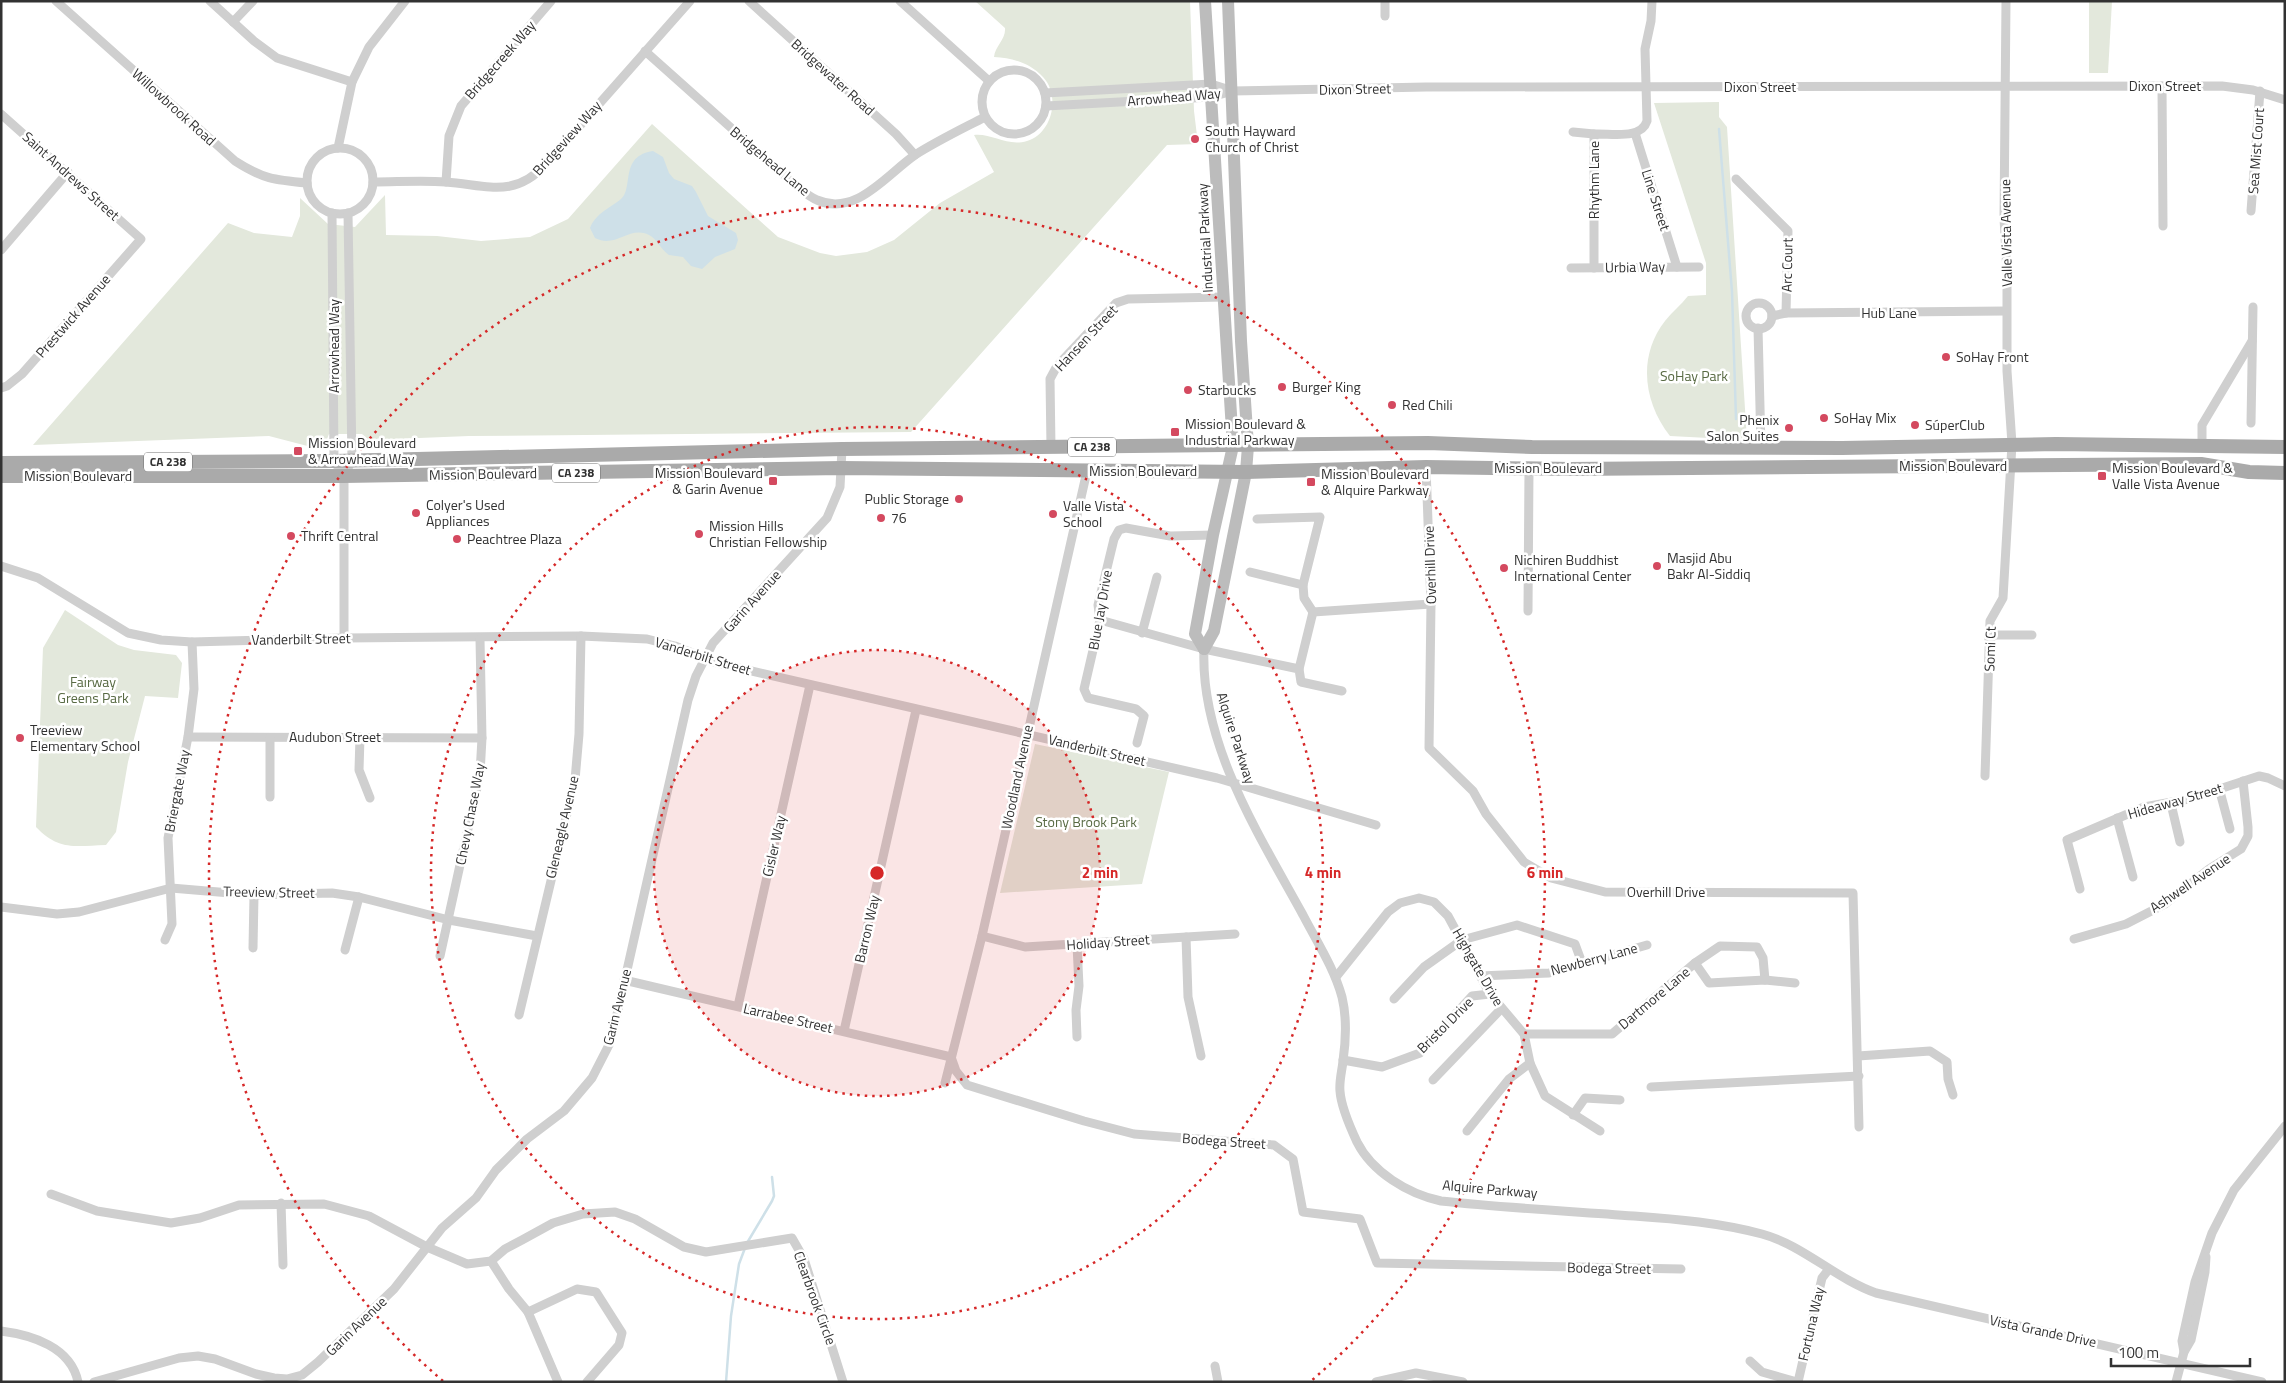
<svg xmlns="http://www.w3.org/2000/svg" width="2286" height="1383" viewBox="0 0 2286 1383" font-family="'Titillium Web',sans-serif">
<style>
.green{fill:#e3e8dc}
.water{fill:#cee0e8}
.lines{fill:none;stroke-linecap:round;stroke-linejoin:round}
.stream{stroke:#cee0e8;stroke-width:2.5}
.street{stroke:#cfcfcf;stroke-width:9}
.secondary{stroke:#bcbcbc;stroke-width:12}
.primary{stroke:#aaa;stroke-width:14}
.ring{fill:none;stroke:#d62828;stroke-width:2.5;stroke-dasharray:2.5 5}
.poi-dot{fill:#d4495f;stroke:#fff;stroke-width:2}
.labels{text-anchor:middle;stroke-width:5;stroke-linejoin:round;paint-order:stroke}
.shield{fill:#fff;stroke:#707070;stroke-width:1}
.shield-label{font-size:12px;font-weight:bold;fill:#323232}
.street-label{font-size:14px;fill:#323232;stroke:#fff}
.poi-label{font-size:14px;fill:#323232;stroke:#fff;text-anchor:start}
.park-label{font-size:14px;fill:#586a43;stroke:#fff}
.centre{fill:#d62828;stroke:#fff;stroke-width:2.5}
.ring-label{font-size:15px;text-anchor:middle;font-weight:bold;fill:#d62828;stroke:#fff;stroke-width:5;stroke-linejoin:round;paint-order:stroke}
</style>
<rect width="100%" height="100%" fill="#fff"/>
<!-- green -->
<g class="green">
<path d="M975,1h215l4,110 4,33 -31,1 -256,287 -442,4 -100,4 -7,-6h-33l-4,10 -6,5 -50,-13 -236,9 195,-222 26,10 38,4 8,-21v-18l28,26 27,3 30,-32 1,40 51,1 44,5 49,-4 38,-18 84,-95 126,113 42,16 16,3 31,-4 27,-12 46,-37 54,-31 -20,-37c18,-2 33,12 53,6 25,-7 34,-45 16,-64 -13,-14 -30,-19 -49,-20 1,-11 12,-18 11,-29z"/>
<polygon points="2089,1 2112,1 2108,73 2089,73"/>
<path d="M1719,102v15l8,10 20,313 -77,-4c-26,-33 -33,-79 -5,-115 7,-9 16,-16 23,-25l18,-1v-32l-52,-160z"/>
<path d="M65,610l53,35 16,5 42,5 6,8 -4,35 -33,-2 -17,66 -12,70 -10,13c-31,1 -47,6 -70,-18l7,-179z"/>
<polygon points="1035,744 1169,772 1142,884 1000,893"/>
</g>
<!-- water -->
<path class="water" d="M653,151l10,6 6,16 5,6 18,7 4,6 12,24 28,17 2,7 -3,9 -20,8 -13,12 -11,-3 -8,-9 -14,-2c-8,-5 -12,-16 -20,-20 -20,-10 -33,14 -54,3l-5,-10c6,-15 20,-20 31,-29 13,-11 -2,-43 32,-48z"/>
<g class="lines">
<!-- stream -->
<g class="stream">
<polyline points="1719,129 1732,292 1736,419"/>
<polyline points="747,1243 772,1201 774,1196 772,1177"/>
<polyline points="726,1382 731,1316 739,1264 745,1248"/>
</g>
<!-- street -->
<g class="street">
<path d="M56,1l179,160c28,18 39,19 72,22"/>
<polyline points="210,1 254,41 277,58 352,82"/>
<polyline points="749,1 896,134 915,155"/>
<polyline points="900,1 989,81"/>
<polyline points="1385,1 1385,16"/>
<polyline points="233,22 253,1"/>
<path d="M645,51l150,134c7,5 14,12 22,15 39,17 69,-25 98,-45 22,-14 47,-26 70,-38"/>
<circle cx="1014" cy="102" r="32"/>
<polyline points="2162,86 2163,226"/>
<polyline points="1045,93 1211,84 1233,91"/>
<polyline points="1046,106 1211,97 1233,91 1426,87 2222,86 2253,90 2285,100"/>
<polyline points="1,114 141,239 22,374 7,386 1,388"/>
<polyline points="1573,132 1594,134"/>
<polyline points="1635,133 1677,267"/>
<polyline points="338,148 352,82 369,47 405,1"/>
<circle cx="340" cy="181" r="33"/>
<polyline points="1736,179 1788,231 1786,313"/>
<path d="M373,182c24,0 49,-2 73,0 41,3 68,17 100,-18l144,-163"/>
<polyline points="446,182 449,136 461,106 551,1"/>
<polyline points="2251,211 2260,91"/>
<polyline points="332,213 334,461 344,476"/>
<polyline points="1,250 68,172"/>
<polyline points="1571,268 1699,267"/>
<path d="M1594,268v-134c17,-1 47,6 53,-13l-2,-72 6,-28 1,-20"/>
<circle cx="1759" cy="316" r="13"/>
<polyline points="1772,316 1786,313 2006,311"/>
<polyline points="1758,328 1761,447"/>
<polyline points="2251,423 2253,307"/>
<polyline points="2202,445 2202,425 2252,341"/>
<polyline points="1051,447 1050,379 1057,366 1116,303 1128,299 1224,297"/>
<polyline points="1426,467 1431,604 1429,748 1473,791 1486,814 1524,862 1551,878 1605,892 1853,893 1859,1127"/>
<polyline points="1257,519 1320,517 1303,585 1304,598 1313,612"/>
<polyline points="1,566 38,578 128,633 161,640 192,642 344,638 581,636 647,639 675,646 717,663 1217,778 1376,825"/>
<polyline points="1250,572 1303,585"/>
<polyline points="1528,611 1529,469"/>
<polyline points="1313,612 1431,604"/>
<polyline points="1100,620 1204,649 1299,669 1301,682 1342,691"/>
<polyline points="1142,633 1157,577"/>
<polyline points="344,638 344,476 352,460 348,213"/>
<polyline points="1989,639 1995,635 2032,635"/>
<path d="M1204,649c-4,94 55,186 99,266 14,27 31,53 39,82 5,21 4,43 1,64 -1,10 -4,20 -3,30 1,16 10,36 17,51 15,30 51,52 84,59 64,7 129,10 193,15 43,3 87,7 128,18 41,11 74,45 114,59l386,89"/>
<polyline points="1299,669 1313,612"/>
<polyline points="188,737 482,738"/>
<polyline points="360,737 359,770 370,798"/>
<polyline points="1137,743 1144,716 1136,709 1088,698 1084,689 1100,620 1098,605 1114,539 1119,530 1126,528 1170,536 1213,535"/>
<polyline points="1985,776 1990,621 2003,598 2012,444 2007,371 2007,272 2004,218 2006,1"/>
<polyline points="2219,788 2230,829"/>
<polyline points="270,797 270,738"/>
<polyline points="2171,804 2180,842"/>
<polyline points="2117,818 2133,877"/>
<polyline points="2080,889 2067,840 2144,807 2189,799 2259,776 2268,778 2285,786"/>
<polyline points="1,907 57,914 79,912 171,888 254,895 332,893 359,897 449,920 537,936"/>
<polyline points="982,936 1025,947 1235,934"/>
<polyline points="1186,937 1188,997 1201,1056"/>
<polyline points="2074,939 2126,924 2165,904 2209,869 2241,849 2248,836 2248,827 2243,781"/>
<polyline points="165,940 172,924 168,838 188,737 194,689 192,642"/>
<polyline points="1077,945 1079,986 1076,1010 1077,1037"/>
<polyline points="253,948 254,895"/>
<polyline points="345,950 359,897"/>
<polyline points="440,956 480,774 482,738 480,639"/>
<polyline points="1695,963 1720,946 1757,947 1763,958 1765,980"/>
<polyline points="1480,976 1549,973 1647,945"/>
<polyline points="1336,977 1388,912 1400,903 1419,898 1434,902 1448,916 1490,994 1524,1034 1530,1063 1545,1096 1600,1131"/>
<polyline points="624,980 951,1057 956,1071 967,1085 1084,1121 1134,1134 1274,1145 1293,1159 1303,1212 1360,1219 1377,1263 1681,1269"/>
<polyline points="1394,999 1424,967 1462,940 1517,925 1575,944 1582,963"/>
<polyline points="738,1006 810,685"/>
<polyline points="519,1015 575,780 579,734 581,636"/>
<polyline points="844,1031 916,710"/>
<polyline points="1524,1034 1612,1034 1695,963 1709,983 1765,980 1795,983"/>
<polyline points="1858,1056 1930,1051 1947,1062 1948,1079 1953,1095"/>
<polyline points="1343,1060 1382,1067 1420,1053 1472,996 1490,994"/>
<polyline points="1433,1080 1501,1009"/>
<polyline points="945,1083 982,936 1087,471"/>
<polyline points="1651,1087 1859,1076"/>
<polyline points="1573,1115 1585,1098 1620,1100"/>
<polyline points="1467,1131 1509,1079 1530,1063"/>
<polyline points="51,1194 97,1211 171,1223 200,1218 239,1205 324,1204 369,1216 427,1247 467,1264 491,1261 505,1249 522,1240 553,1223 583,1214 615,1212 635,1219 684,1247 706,1252 792,1238 804,1259 843,1382"/>
<polyline points="281,1203 283,1265"/>
<polyline points="491,1261 509,1289 528,1312 558,1382"/>
<polyline points="528,1312 577,1289 596,1292 622,1333 619,1345 587,1382"/>
<path d="M1,1331c31,4 70,16 77,51"/>
<polyline points="2184,1352 2182,1341 2195,1282 2212,1233 2234,1190 2285,1126"/>
<polyline points="1750,1361 1762,1372 1797,1382"/>
<polyline points="1215,1366 1218,1382"/>
<polyline points="94,1382 179,1358 198,1356 215,1359 256,1374 274,1378 287,1379 302,1375 318,1362 394,1289 442,1228 476,1198 496,1170 527,1139 564,1111 592,1078 611,1041 688,700 696,676 713,643 827,518 840,487 842,449"/>
<polyline points="1376,1382 1416,1373 1463,1382"/>
<polyline points="1798,1382 1822,1278 1829,1269"/>
<polyline points="2176,1382 2184,1352 2191,1340 2205,1272 2206,1257"/>
</g>
<!-- secondary -->
<g class="secondary">
<polyline points="1204,649 1195,634 1213,535 1233,446 1205,1"/>
<polyline points="1204,649 1214,631 1246,472 1248,446 1241,341 1228,1"/>
</g>
<!-- primary -->
<g class="primary">
<polyline points="1,463 334,461 842,449 1428,443 1532,447 1842,448 2056,444 2285,447"/>
<polyline points="1,476 344,476 841,468 1246,472 1426,467 1570,469 2201,464 2249,472 2285,473"/>
</g>
</g>
<!-- distance rings -->
<circle cx="877" cy="873" r="223" fill="#d62828" fill-opacity=".12"/>
<g class="ring">
<circle cx="877" cy="873" r="223"/>
<circle cx="877" cy="873" r="446"/>
<path d="M443 1381A668 668 0 1 1 1311 1381"/>
</g>
<!-- markers -->
<g class="poi-dot">
<circle cx="1195" cy="139" r="5"/>
<circle cx="1946" cy="357" r="5"/>
<circle cx="1282" cy="387" r="5"/>
<circle cx="1188" cy="390" r="5"/>
<circle cx="1392" cy="405" r="5"/>
<circle cx="1824" cy="418" r="5"/>
<circle cx="1915" cy="425" r="5"/>
<circle cx="1789" cy="428" r="5"/>
<rect x="1170" y="427" width="10" height="10" rx="2.5"/>
<rect x="293" y="446" width="10" height="10" rx="2.5"/>
<rect x="2097" y="471" width="10" height="10" rx="2.5"/>
<rect x="768" y="476" width="10" height="10" rx="2.5"/>
<rect x="1306" y="477" width="10" height="10" rx="2.5"/>
<circle cx="959" cy="499" r="5"/>
<circle cx="416" cy="513" r="5"/>
<circle cx="1053" cy="514" r="5"/>
<circle cx="881" cy="518" r="5"/>
<circle cx="699" cy="534" r="5"/>
<circle cx="291" cy="536" r="5"/>
<circle cx="457" cy="539" r="5"/>
<circle cx="1657" cy="566" r="5"/>
<circle cx="1504" cy="568" r="5"/>
<circle cx="20" cy="738" r="5"/>
</g>
<g class="labels">
<!-- shield labels -->
<g class="shield">
<rect x="1068" y="437.5" width="48" height="19" rx="4"/>
<rect x="144" y="452.5" width="48" height="19" rx="4"/>
<rect x="552" y="463.5" width="48" height="19" rx="4"/>
</g>
<g class="shield-label">
<text x="1092" y="451">CA 238</text>
<text x="168" y="466">CA 238</text>
<text x="576" y="477">CA 238</text>
</g>
<!-- street labels -->
<g class="street-label">
<text transform="translate(500 60) rotate(-49)" y="5">Bridgecreek Way</text>
<text transform="translate(833 77) rotate(42)" y="5">Bridgewater Road</text>
<text x="2165" y="91">Dixon Street</text>
<text x="1760" y="92">Dixon Street</text>
<text transform="translate(1355 89) rotate(-1)" y="5">Dixon Street</text>
<text transform="translate(1174 97) rotate(-5)" y="5">Arrowhead Way</text>
<text transform="translate(174 107) rotate(42)" y="5">Willowbrook Road</text>
<text transform="translate(567 138) rotate(-48)" y="5">Bridgeview Way</text>
<text transform="translate(2256 151) rotate(-86)" y="5">Sea Mist Court</text>
<text transform="translate(770 161) rotate(40)" y="5">Bridgehead Lane</text>
<text transform="translate(71 176) rotate(42)" y="5">Saint Andrews Street</text>
<text transform="translate(1594 180) rotate(-90)" y="5">Rhythm Lane</text>
<text transform="translate(1656 200) rotate(72)" y="5">Line Street</text>
<text transform="translate(2006 233) rotate(-91)" y="5">Valle Vista Avenue</text>
<text transform="translate(1205 238) rotate(-93)" y="5">Industrial Parkway</text>
<text transform="translate(1787 265) rotate(-89)" y="5">Arc Court</text>
<text transform="translate(1635 267) rotate(-1)" y="5">Urbia Way</text>
<text x="1889" y="318">Hub Lane</text>
<text transform="translate(73 316) rotate(-49)" y="5">Prestwick Avenue</text>
<text transform="translate(1086 338) rotate(-47)" y="5">Hansen Street</text>
<text transform="translate(334 346) rotate(-90)" y="5">Arrowhead Way</text>
<text x="1953" y="471">Mission Boulevard</text>
<text x="1548" y="473">Mission Boulevard</text>
<text x="1143" y="476">Mission Boulevard</text>
<text transform="translate(483 474) rotate(-1)" y="5">Mission Boulevard</text>
<text x="78" y="481">Mission Boulevard</text>
<text transform="translate(1430 565) rotate(-92)" y="5">Overhill Drive</text>
<text transform="translate(752 601) rotate(-48)" y="5">Garin Avenue</text>
<text transform="translate(1100 610) rotate(-80)" y="5">Blue Jay Drive</text>
<text transform="translate(301 639) rotate(-1)" y="5">Vanderbilt Street</text>
<text transform="translate(1990 649) rotate(-88)" y="5">Somi Ct</text>
<text transform="translate(703 656) rotate(17)" y="5">Vanderbilt Street</text>
<text x="335" y="742">Audubon Street</text>
<text transform="translate(1236 738) rotate(72)" y="5">Alquire Parkway</text>
<text transform="translate(1097 750) rotate(13)" y="5">Vanderbilt Street</text>
<text transform="translate(1017 777) rotate(-78)" y="5">Woodland Avenue</text>
<text transform="translate(177 791) rotate(-79)" y="5">Briergate Way</text>
<text transform="translate(2175 801) rotate(-16)" y="5">Hideaway Street</text>
<text transform="translate(470 814) rotate(-79)" y="5">Chevy Chase Way</text>
<text transform="translate(562 827) rotate(-77)" y="5">Gleneagle Avenue</text>
<text transform="translate(774 846) rotate(-77)" y="5">Gisler Way</text>
<text transform="translate(2190 883) rotate(-34)" y="5">Ashwell Avenue</text>
<text transform="translate(269 892) rotate(1)" y="5">Treeview Street</text>
<text x="1666" y="897">Overhill Drive</text>
<text transform="translate(867 929) rotate(-77)" y="5">Barron Way</text>
<text transform="translate(1108 942) rotate(-4)" y="5">Holiday Street</text>
<text transform="translate(1594 959) rotate(-15)" y="5">Newberry Lane</text>
<text transform="translate(1478 967) rotate(60)" y="5">Highgate Drive</text>
<text transform="translate(1654 998) rotate(-40)" y="5">Dartmore Lane</text>
<text transform="translate(617 1007) rotate(-76)" y="5">Garin Avenue</text>
<text transform="translate(788 1018) rotate(13)" y="5">Larrabee Street</text>
<text transform="translate(1445 1025) rotate(-45)" y="5">Bristol Drive</text>
<text transform="translate(1224 1141) rotate(4)" y="5">Bodega Street</text>
<text transform="translate(1490 1189) rotate(5)" y="5">Alquire Parkway</text>
<text transform="translate(1609 1268) rotate(1)" y="5">Bodega Street</text>
<text transform="translate(815 1298) rotate(70)" y="5">Clearbrook Circle</text>
<text transform="translate(1811 1324) rotate(-77)" y="5">Fortuna Way</text>
<text transform="translate(356 1326) rotate(-44)" y="5">Garin Avenue</text>
<text transform="translate(2043 1331) rotate(12)" y="5">Vista Grande Drive</text>
</g>
<!-- poi labels -->
<g class="poi-label">
<text x="1205" y="136">South Hayward<tspan x="1205" dy="16">Church of Christ</tspan></text>
<text x="1956" y="362">SoHay Front</text>
<text x="1292" y="392">Burger King</text>
<text x="1198" y="395">Starbucks</text>
<text x="1402" y="410">Red Chili</text>
<text x="1834" y="423">SoHay Mix</text>
<text x="1779" y="425" text-anchor="end">Phenix<tspan x="1779" dy="16">Salon Suites</tspan></text>
<text x="1185" y="429">Mission Boulevard &amp;<tspan x="1185" dy="16">Industrial Parkway</tspan></text>
<text x="1925" y="430">SúperClub</text>
<text x="308" y="448">Mission Boulevard<tspan x="308" dy="16">&amp; Arrowhead Way</tspan></text>
<text x="2112" y="473">Mission Boulevard &amp;<tspan x="2112" dy="16">Valle Vista Avenue</tspan></text>
<text x="763" y="478" text-anchor="end">Mission Boulevard<tspan x="763" dy="16">&amp; Garin Avenue</tspan></text>
<text x="1321" y="479">Mission Boulevard<tspan x="1321" dy="16">&amp; Alquire Parkway</tspan></text>
<text x="949" y="504" text-anchor="end">Public Storage</text>
<text x="426" y="510">Colyer's Used<tspan x="426" dy="16">Appliances</tspan></text>
<text x="1063" y="511">Valle Vista<tspan x="1063" dy="16">School</tspan></text>
<text x="891" y="523">76</text>
<text x="709" y="531">Mission Hills<tspan x="709" dy="16">Christian Fellowship</tspan></text>
<text x="301" y="541">Thrift Central</text>
<text x="467" y="544">Peachtree Plaza</text>
<text x="1667" y="563">Masjid Abu<tspan x="1667" dy="16">Bakr Al-Siddiq</tspan></text>
<text x="1514" y="565">Nichiren Buddhist<tspan x="1514" dy="16">International Center</tspan></text>
<text x="30" y="735">Treeview<tspan x="30" dy="16">Elementary School</tspan></text>
</g>
<!-- park labels -->
<g class="park-label">
<text x="1694" y="381">SoHay Park</text>
<text x="93" y="687">Fairway<tspan x="93" dy="16">Greens Park</tspan></text>
<text x="1086" y="827">Stony Brook Park</text>
</g>
</g>
<circle cx="877" cy="873" r="8" class="centre"/>
<g class="ring-label">
<text x="1100" y="878">2 min</text>
<text x="1323" y="878">4 min</text>
<text x="1545" y="878">6 min</text>
</g>
<!-- border -->
<rect width="2286" height="1383" fill="none" stroke="#323232" stroke-width="5"/>
<!-- scale -->
<path d="M2111 1358v8h139v-8" fill="none" stroke="#323232" stroke-width="2.5"/>
<text x="2118" y="1358" font-size="15" fill="#323232" stroke="#ffffff" stroke-width="4" paint-order="stroke">100 m</text>
</svg>
